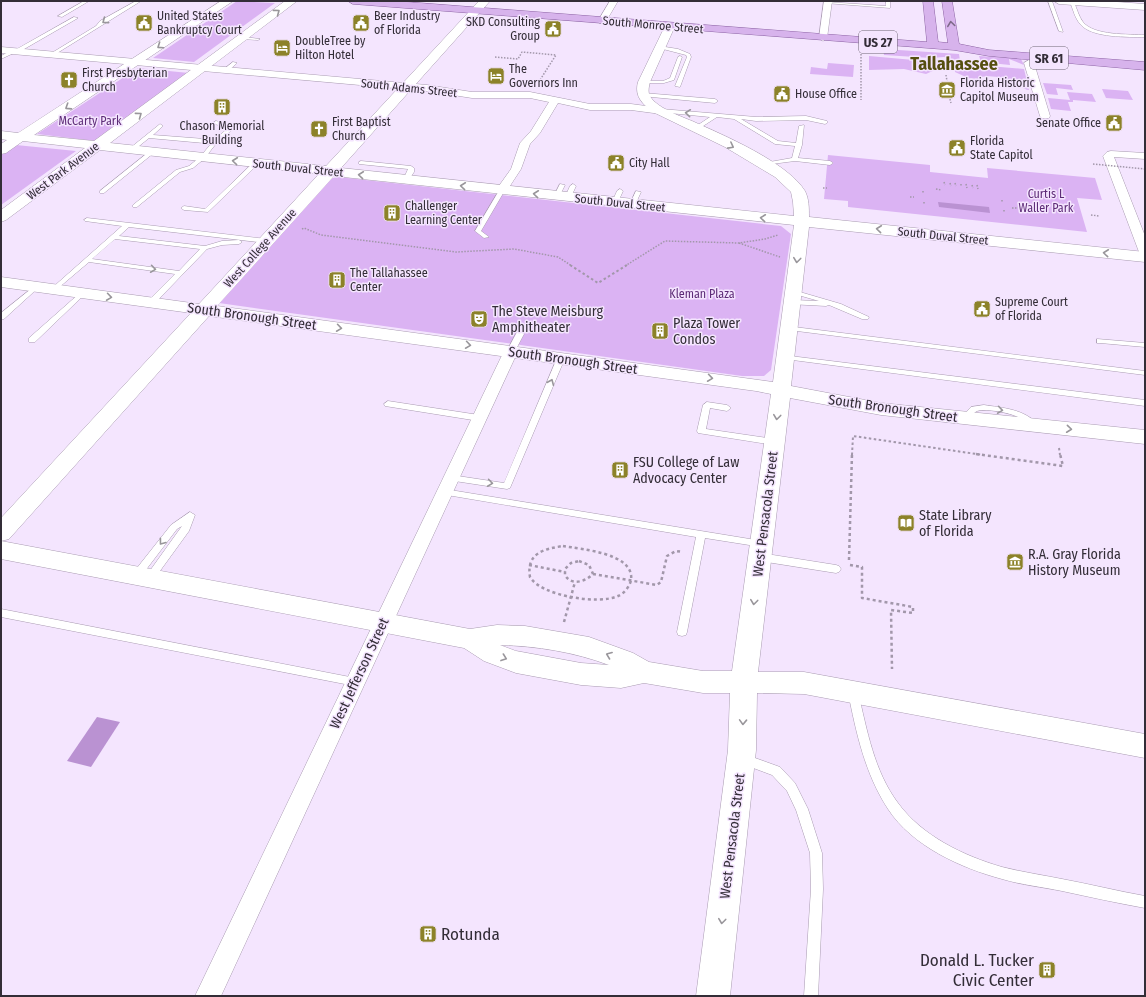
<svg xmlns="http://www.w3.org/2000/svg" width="1146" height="997" viewBox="0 0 1146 997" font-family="'Fira Sans Condensed',sans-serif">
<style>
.green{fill:#dbb3f3}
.water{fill:#ba92d2}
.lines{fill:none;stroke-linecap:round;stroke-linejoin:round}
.lane-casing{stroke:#a99bb1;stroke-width:1}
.street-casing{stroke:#a99bb1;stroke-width:1}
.secondary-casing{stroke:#a99bb1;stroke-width:1}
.primary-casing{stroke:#8c63a4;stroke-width:1}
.path-far2{stroke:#a297aa;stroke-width:1.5;stroke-dasharray:1.5 1.5;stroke-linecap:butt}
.path-far1{stroke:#a297aa;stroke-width:2;stroke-dasharray:2.5 2.5;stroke-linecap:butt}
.path{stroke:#a297aa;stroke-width:2.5;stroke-dasharray:3 3;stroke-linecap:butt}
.lane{fill:#fff;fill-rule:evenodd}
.street{fill:#fff;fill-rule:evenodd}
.secondary{fill:#fff;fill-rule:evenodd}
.primary{fill:#d7b3ec;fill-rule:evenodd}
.path-bridge{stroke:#a297aa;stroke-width:1.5;stroke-dasharray:1.5 1.5;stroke-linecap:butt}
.oneway{stroke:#99969b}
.oneway2{stroke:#7d6988}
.labels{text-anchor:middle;stroke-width:3;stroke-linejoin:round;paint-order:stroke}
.far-poi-label{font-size:12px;fill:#332d37;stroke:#f4e5fe;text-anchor:start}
.far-street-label{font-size:12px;fill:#332d37;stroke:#f4e5fe}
.far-park-label{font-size:12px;fill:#5d2b77;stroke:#f4e5fe}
.shield{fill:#f4e5fe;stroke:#6d6473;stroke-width:1}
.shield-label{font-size:13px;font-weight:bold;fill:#332d37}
.poi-label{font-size:14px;fill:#332d37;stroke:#f4e5fe;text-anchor:start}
.street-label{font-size:14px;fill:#332d37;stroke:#f4e5fe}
.near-poi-label{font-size:17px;fill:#332d37;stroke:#f4e5fe;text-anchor:start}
.far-town-label{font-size:18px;font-weight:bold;fill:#554e0f;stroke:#f4e5fe}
</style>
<rect width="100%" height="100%" fill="#f4e5fe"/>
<!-- green -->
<g class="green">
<polygon points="237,1 275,3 194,62 153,58"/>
<polygon points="883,49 959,54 960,61 944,57 931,58 884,55"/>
<polygon points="869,56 936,62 937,69 926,74 904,69 869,70"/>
<polygon points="979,56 1021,59 1024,65 1009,59 1010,65 981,62"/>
<polygon points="828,63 854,65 853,77 810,74 811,67 827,69"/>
<path d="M953,63l71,6 5,21c-6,-1 -9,-5 -14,-8 -11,-5 -23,-7 -35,-5l-1,2 -11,-1 -13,-6z"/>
<polygon points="138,68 189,73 95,141 37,134"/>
<polygon points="1043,83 1071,85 1073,90 1056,88 1058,95 1047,94"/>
<polygon points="1102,89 1128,91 1133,100 1106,98"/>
<polygon points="1067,92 1092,94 1096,102 1073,100 1073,102 1068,102 1071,111 1051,109 1048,98 1070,100"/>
<polygon points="16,145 76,151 1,205 1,155"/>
<polygon points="828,155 930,165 930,172 988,178 987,168 1095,178 1102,200 1077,198 1087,232 848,207 848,201 824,199"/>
<polygon points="338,177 781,226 791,234 771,370 764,376 742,376 219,303 328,179"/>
</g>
<!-- water -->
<g class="water">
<polygon points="938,202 989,207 990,213 939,207"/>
<polygon points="97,717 120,722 91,767 67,761"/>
</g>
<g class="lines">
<defs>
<g id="lane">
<polygon points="84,1 89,1 62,17 58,16"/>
<polygon points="136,1 141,1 54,55 50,54 96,26 100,21"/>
<polygon points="886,1 890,1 890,8 825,3 827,2 886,6"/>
<polygon points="1048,1 1052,1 1063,32 1059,31"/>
<path d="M1071,1l3,1c3,7 5,15 9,20 11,14 46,12 62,13v2c-17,0 -52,1 -64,-12 -6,-6 -8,-16 -11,-23z"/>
<polygon points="74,17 78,18 19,52 16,52 1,59 1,56 12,50 15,50"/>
<polygon points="244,37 260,39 258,40 242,39"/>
<polygon points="659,46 678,49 690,54 691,57 680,87 675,86 687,57 686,55 659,48"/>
<polygon points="680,56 682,57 674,80 664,83 642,83 642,82 644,81 663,81 670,78 678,57"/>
<polygon points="233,62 237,63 227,72 223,72 223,70"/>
<polygon points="643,93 715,99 718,101 715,103 641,96 640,95"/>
<polygon points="661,109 756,117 806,116 827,121 827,123 825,124 806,120 756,121 741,119 778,141 796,143 799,126 804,125 802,145 798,158 830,161 833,163 830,165 795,161 764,165 764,163 792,158 795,146 775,144 734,119 717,117 697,130 695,129 695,127 710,117 659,112 659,110"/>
<polygon points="216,121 231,125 233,129 215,145 204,159 193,168 180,172 137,207 133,207 133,205 176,170 189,166 200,157 210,145 204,143 149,138 133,151 129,151 129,149 160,124 163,126 153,135 205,139 212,142 227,129 227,127 214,124 213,123"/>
<polygon points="150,151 155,152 104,193 100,193 100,191"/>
<polygon points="361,161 411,166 414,168 414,172 408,181 406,182 403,180 408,169 359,164 359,162"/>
<polygon points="254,162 259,163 208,212 184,210 181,208 184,206 205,209"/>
<polygon points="560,184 565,185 559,197 555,197 554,196"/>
<polygon points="573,184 576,186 571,197 566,198 565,197 570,186"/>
<polygon points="500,189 505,190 481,231 489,237 484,238 475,231"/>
<polygon points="620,189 623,191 618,202 613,203 612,202 617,191"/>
<polygon points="636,191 641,192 635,205 631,205 630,204"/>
<path d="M87,218l179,21 3,2 -3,2 -137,-16 -10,9 86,10 17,-5 17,-1 3,2 -3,2 -17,1 -15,4 -53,55h-3l-4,-2 28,-28 -86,-12 -33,28h-4v-2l70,-62 -37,-5 -1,-1zM115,239l85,10 -21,22 -87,-12z"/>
<polygon points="36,285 39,287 38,288 4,319 1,319 1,313"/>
<polygon points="793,290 841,304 869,317 868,319 862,319 829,305 826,306 789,304 789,300 792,300 819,301 791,293 789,292"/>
<polygon points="83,291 87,293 85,294 35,342 29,342 29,338 81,292"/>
<polygon points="786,326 1145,371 1145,375 789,330 786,330"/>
<polygon points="517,332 523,332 524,334 514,353 508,353 507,351"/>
<polygon points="1097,339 1145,343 1145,347 1100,343 1097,343"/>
<polygon points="782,355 1145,400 1145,406 785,359 781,357"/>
<polygon points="558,356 564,356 565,358 510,488 507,489 448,480 447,478 448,476 451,475 504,483"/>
<polygon points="388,401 479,415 483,418 479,421 385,406 384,404"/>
<polygon points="707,402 727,405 731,408 727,411 710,408 706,429 774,439 778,442 774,445 698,433 697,431 703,405"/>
<path d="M984,405c19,3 41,4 54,20l-4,3c-6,-2 -10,-8 -16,-11 -8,-4 -32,-9 -41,-6 -5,2 -7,8 -12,10l-4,-3 10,-11z"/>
<polygon points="444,489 762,541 765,542 767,544 765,546 762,547 705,538 687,632 686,635 682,636 678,635 677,632 696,537 441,494 440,492 441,490"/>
<polygon points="190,512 195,515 189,531 152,582 146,582 144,579 182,526 177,529 139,579 133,579 131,576 133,573 171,525"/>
<polygon points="760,553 836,565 839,566 841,569 839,572 836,573 760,561 757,559 755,557 757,555"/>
<polygon points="1,609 355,678 359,679 360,682 359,685 355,686 1,617"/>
<path d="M853,687l4,2 1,3c9,38 16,79 40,111 24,33 66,53 104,64 20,5 40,8 60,12 27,5 55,12 83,17v12c-28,-5 -55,-11 -83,-17 -20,-4 -40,-6 -60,-12 -41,-11 -90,-33 -114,-70 -23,-35 -32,-77 -40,-117l1,-3z"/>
<polygon points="744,754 780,767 795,783 808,809 822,853 823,889 818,996 804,996 811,889 810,853 796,810 787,791 772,775 740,763 738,759 740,755"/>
</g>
<g id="street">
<polygon points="610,1 618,1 605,23 599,23 598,21"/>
<polygon points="824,1 832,1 827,38 823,41 819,38"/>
<polygon points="1,47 427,85 472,92 530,92 590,104 631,104 661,108 666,111 661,114 631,110 590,110 558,103 540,133 530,144 521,169 506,192 498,192 496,190 511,169 520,143 531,131 549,102 530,98 472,98 427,91 1,53"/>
<polygon points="1029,60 1034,63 1050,116 1049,118 1041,118 1040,116 1024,63"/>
<polygon points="1111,151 1145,153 1145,159 1114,157 1145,236 1145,256 1141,255 1139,252 1103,156 1107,152"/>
<polygon points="511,347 516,348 518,351 221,996 195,996 504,351 506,348"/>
</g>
<g id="secondary">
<path d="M221,1h12l-199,134 60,6 191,-140h12l-187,142 216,23 153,-165h11l-149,167 453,48 -1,-14 -2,-10 -16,-15 -50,-30 -70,-34c-12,-8 -21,-16 -17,-31l27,-56 5,-3 5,3 -25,56c-1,4 -2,8 -1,12 5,13 31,22 43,27 31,14 95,41 113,70 4,8 4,17 4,26l336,35v10l-336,-35 -18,159 90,17 264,27v14l-264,-29 -91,-17 -32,274h46l341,62v24l-341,-64 -47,-1 -1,57 -26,246h-34l32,-246 2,-57h-27l-59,-10 -23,5 -40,-3 -65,-12 -32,-12 -20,-13 -463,-89v-18l469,88 27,-4 28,1 64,11 44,16 16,9 54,9h29l39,-277 -15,-3 -547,-75 -200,223 -8,2v-23l190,-205 -190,-26v-10l198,27 120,-130 -219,-24 -94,70 -5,2v-12l84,-62 -62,-7 -17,12 -5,1v-10l6,-4 -6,-1v-8l17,2zM334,176l460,49 -21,157 -556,-76zM500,645c37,1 74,7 109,20l-28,-2 -65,-12z"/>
<polygon points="1054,1 1103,1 1145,4 1145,10 1059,4"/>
</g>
<polygon id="primary" points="348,1 394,1 927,42 923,1 933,1 938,42 948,43 942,1 952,1 959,44 989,50 1145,62 1145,70 989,56 954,50 353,4"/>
</defs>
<!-- lane casing -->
<use href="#lane" class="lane-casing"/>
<!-- street casing -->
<use href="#street" class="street-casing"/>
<!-- secondary casing -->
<use href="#secondary" class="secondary-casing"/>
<!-- primary casing -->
<use href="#primary" class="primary-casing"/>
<!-- path-far2 -->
<g class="path-far2">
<polyline points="861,54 861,100"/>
<polyline points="495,57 518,59 522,52 556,55 538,83"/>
<polyline points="946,75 947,81"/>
<polyline points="950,99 951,103"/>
<polyline points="944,182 945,185"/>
<polyline points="950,183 951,186"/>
<polyline points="955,183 956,186"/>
<polyline points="961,184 961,187"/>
<polyline points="966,184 967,188"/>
<polyline points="972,185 973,188"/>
<polyline points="977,185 978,189"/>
<polyline points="823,188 827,188"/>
<polyline points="936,189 941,190"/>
<polyline points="923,191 923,194"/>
<polyline points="910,197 914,197"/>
<polyline points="1002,200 1002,202"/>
<polyline points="924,202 924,205"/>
<polyline points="1012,208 1017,208"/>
<polyline points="1004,210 1004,213"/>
<polyline points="1091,215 1099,216"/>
<polyline points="302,229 304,228 321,235 456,252 514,249 558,257 572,266"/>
<polyline points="739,243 780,257"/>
<polyline points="625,266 665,241 739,243 765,239 778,235"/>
</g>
<!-- path-far1 -->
<g class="path-far1">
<polyline points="570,265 598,283 627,265"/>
<polyline points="1059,448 1060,455"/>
<polyline points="852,455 853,436 983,455"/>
</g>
<!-- path -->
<g class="path">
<polyline points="976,454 1063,466 1060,454"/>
<path d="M563,546c17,3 72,7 68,34 -1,6 -7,14 -13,16 -19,9 -77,0 -88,-19 -4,-24 14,-28 33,-31z"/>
<polyline points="849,560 852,454"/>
<path d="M579,561l10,4 4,9c-8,8 -22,12 -28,1v-6l6,-6z"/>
<polyline points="529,565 565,572"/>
<polyline points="850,565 862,567 862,598 913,607 913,613 891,610 892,669"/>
<polyline points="593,574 657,585 661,582 667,556 676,551 683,552"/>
<polyline points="564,622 575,582"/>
</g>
<!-- lane -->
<use href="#lane" class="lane"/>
<!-- street -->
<use href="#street" class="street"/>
<!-- secondary -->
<use href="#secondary" class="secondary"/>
<!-- primary -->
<use href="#primary" class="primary"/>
<!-- path-bridge -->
<polyline class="path-bridge" points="1093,164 1145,169"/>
</g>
<!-- one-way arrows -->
<defs><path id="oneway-chevron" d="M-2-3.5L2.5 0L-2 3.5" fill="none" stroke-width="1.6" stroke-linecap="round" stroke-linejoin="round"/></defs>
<g class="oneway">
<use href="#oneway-chevron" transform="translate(277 12) rotate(-37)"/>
<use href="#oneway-chevron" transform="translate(105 21) rotate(143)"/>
<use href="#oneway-chevron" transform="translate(160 46) rotate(146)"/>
<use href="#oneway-chevron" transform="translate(68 107) rotate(147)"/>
<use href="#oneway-chevron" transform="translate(688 113) rotate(-174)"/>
<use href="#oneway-chevron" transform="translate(139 115) rotate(-36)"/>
<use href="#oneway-chevron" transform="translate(731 146) rotate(28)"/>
<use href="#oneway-chevron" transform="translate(235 161) rotate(-174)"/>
<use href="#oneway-chevron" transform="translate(361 175) rotate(-174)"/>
<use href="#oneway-chevron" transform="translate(463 186) rotate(-174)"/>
<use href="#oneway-chevron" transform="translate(536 194) rotate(-174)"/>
<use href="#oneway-chevron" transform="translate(763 218) rotate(-174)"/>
<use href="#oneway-chevron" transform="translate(879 229) rotate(-174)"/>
<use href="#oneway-chevron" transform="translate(1106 253) rotate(-174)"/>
<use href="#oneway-chevron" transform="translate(797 260) rotate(97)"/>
<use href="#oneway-chevron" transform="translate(153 269) rotate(8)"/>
<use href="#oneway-chevron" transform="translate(109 297) rotate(8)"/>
<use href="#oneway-chevron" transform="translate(339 328) rotate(8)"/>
<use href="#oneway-chevron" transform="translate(468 345) rotate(8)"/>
<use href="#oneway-chevron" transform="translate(710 378) rotate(8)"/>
<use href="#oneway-chevron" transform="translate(551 382) rotate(-67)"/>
<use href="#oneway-chevron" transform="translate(1000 410) rotate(8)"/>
<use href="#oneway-chevron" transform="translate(777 417) rotate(97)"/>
<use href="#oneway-chevron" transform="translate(1069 429) rotate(6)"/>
<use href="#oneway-chevron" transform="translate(490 483) rotate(8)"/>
<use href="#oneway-chevron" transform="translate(162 542) rotate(127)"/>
<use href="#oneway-chevron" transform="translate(754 602) rotate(97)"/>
<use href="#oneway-chevron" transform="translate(609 655) rotate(-159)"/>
<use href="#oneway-chevron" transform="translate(504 658) rotate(20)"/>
<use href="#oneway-chevron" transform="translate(743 722) rotate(92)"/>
<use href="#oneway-chevron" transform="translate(722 921) rotate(97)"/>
</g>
<use class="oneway2" href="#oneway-chevron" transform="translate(951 24) rotate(-98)"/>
<!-- icons -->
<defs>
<symbol id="civic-square" viewBox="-11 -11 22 22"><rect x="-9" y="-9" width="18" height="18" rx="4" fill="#8c8229" stroke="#f4e5fe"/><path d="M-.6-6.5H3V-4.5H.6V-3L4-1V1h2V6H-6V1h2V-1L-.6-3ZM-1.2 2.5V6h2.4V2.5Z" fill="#fff"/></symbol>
<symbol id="hotel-square" viewBox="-11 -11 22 22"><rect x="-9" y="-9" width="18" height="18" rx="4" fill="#8c8229" stroke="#f4e5fe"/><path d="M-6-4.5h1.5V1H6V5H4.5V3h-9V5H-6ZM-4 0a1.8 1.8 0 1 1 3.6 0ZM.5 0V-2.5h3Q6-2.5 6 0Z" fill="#fff"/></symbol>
<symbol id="church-square" viewBox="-11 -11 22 22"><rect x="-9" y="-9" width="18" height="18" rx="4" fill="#8c8229" stroke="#f4e5fe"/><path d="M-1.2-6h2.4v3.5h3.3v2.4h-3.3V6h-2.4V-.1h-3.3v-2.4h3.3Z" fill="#fff"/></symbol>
<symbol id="museum-square" viewBox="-11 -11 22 22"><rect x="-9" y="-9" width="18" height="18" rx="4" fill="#8c8229" stroke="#f4e5fe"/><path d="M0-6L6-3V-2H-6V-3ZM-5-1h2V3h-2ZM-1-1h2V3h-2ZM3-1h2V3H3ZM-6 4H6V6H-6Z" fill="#fff"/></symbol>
<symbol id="building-square" viewBox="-11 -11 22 22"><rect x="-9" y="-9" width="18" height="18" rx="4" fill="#8c8229" stroke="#f4e5fe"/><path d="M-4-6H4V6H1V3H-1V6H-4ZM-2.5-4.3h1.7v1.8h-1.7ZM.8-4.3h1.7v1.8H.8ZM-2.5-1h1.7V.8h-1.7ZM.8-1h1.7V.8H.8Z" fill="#fff"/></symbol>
<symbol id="theatre-square" viewBox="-11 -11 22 22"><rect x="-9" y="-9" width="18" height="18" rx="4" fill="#8c8229" stroke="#f4e5fe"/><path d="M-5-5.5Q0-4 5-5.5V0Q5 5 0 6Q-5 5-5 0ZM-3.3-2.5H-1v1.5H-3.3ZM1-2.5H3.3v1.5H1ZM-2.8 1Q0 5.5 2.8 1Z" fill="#fff"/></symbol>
<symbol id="library-square" viewBox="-11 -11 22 22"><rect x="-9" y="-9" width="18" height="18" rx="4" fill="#8c8229" stroke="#f4e5fe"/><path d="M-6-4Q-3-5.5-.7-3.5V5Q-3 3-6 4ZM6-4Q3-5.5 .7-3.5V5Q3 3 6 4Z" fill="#fff"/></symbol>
</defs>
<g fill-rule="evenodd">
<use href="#civic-square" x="134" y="13" width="20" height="20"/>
<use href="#civic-square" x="351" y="13" width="20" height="20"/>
<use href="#civic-square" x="543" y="19" width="20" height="20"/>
<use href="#hotel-square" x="272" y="38" width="20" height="20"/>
<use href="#hotel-square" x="486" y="66" width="20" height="20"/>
<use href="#church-square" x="59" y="70" width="20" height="20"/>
<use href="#museum-square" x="937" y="80" width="20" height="20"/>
<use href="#civic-square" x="772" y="84" width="20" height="20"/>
<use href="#building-square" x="212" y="97" width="20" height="20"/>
<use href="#civic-square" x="1104" y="113" width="20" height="20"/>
<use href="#church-square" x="309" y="119" width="20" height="20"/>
<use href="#civic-square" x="947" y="138" width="20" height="20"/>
<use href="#civic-square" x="606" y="153" width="20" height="20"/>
<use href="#building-square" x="382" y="203" width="20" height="20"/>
<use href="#building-square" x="327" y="270" width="20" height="20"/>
<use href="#civic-square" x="972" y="299" width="20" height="20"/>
<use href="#theatre-square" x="469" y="309" width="20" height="20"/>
<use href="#building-square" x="650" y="321" width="20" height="20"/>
<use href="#building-square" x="610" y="460" width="20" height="20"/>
<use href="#library-square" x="896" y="513" width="20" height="20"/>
<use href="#museum-square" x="1005" y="552" width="20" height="20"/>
<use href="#building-square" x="418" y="924" width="20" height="20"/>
<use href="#building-square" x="1037" y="960" width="20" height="20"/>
</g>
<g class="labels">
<!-- far-poi labels -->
<g class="far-poi-label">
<text x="157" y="20">United States<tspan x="157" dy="14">Bankruptcy Court</tspan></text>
<text x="374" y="20">Beer Industry<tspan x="374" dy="14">of Florida</tspan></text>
<text x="540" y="26" text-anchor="end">SKD Consulting<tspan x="540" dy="14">Group</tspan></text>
<text x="295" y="45">DoubleTree by<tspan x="295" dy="14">Hilton Hotel</tspan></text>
<text x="509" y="73">The<tspan x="509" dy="14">Governors Inn</tspan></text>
<text x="82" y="77">First Presbyterian<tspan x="82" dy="14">Church</tspan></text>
<text x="960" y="87">Florida Historic<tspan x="960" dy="14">Capitol Museum</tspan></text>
<text x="795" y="98">House Office</text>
<text x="332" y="126">First Baptist<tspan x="332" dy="14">Church</tspan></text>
<text x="1101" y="127" text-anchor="end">Senate Office</text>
<text x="222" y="130" text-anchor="middle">Chason Memorial<tspan x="222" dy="14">Building</tspan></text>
<text x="970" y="145">Florida<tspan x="970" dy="14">State Capitol</tspan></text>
<text x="629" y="167">City Hall</text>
<text x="405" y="210">Challenger<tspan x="405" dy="14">Learning Center</tspan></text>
<text x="350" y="277">The Tallahassee<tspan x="350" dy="14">Center</tspan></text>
<text x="995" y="306">Supreme Court<tspan x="995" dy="14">of Florida</tspan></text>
</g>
<!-- far-street labels -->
<g class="far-street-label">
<text transform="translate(653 25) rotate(5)" y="4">South Monroe Street</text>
<text transform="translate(409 88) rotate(6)" y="4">South Adams Street</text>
<text transform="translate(298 168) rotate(6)" y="4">South Duval Street</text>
<text transform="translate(63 171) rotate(-37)" y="4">West Park Avenue</text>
<text transform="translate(620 203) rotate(6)" y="4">South Duval Street</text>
<text transform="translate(943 236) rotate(6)" y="4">South Duval Street</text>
<text transform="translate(260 248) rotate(-48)" y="4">West College Avenue</text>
</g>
<!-- far-park labels -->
<g class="far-park-label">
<text x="90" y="125">McCarty Park</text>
<text x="1046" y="198">Curtis L<tspan x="1046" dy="14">Waller Park</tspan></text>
<text x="702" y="298">Kleman Plaza</text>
</g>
<!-- shield labels -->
<g class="shield">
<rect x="859" y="31" width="38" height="22" rx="3"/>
<rect x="1030" y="47" width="38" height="22" rx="3"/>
</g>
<g class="shield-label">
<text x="878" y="47">US 27</text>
<text x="1049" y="63">SR 61</text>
</g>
<!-- poi labels -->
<g class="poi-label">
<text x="492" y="316">The Steve Meisburg<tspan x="492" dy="16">Amphitheater</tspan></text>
<text x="673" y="328">Plaza Tower<tspan x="673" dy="16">Condos</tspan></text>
<text x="633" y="467">FSU College of Law<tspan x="633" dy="16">Advocacy Center</tspan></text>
<text x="919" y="520">State Library<tspan x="919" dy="16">of Florida</tspan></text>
<text x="1028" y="559">R.A. Gray Florida<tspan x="1028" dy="16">History Museum</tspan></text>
</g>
<!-- street labels -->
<g class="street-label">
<text transform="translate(252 316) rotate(8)" y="5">South Bronough Street</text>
<text transform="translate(573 360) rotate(8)" y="5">South Bronough Street</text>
<text transform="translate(893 408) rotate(8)" y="5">South Bronough Street</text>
<text transform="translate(765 514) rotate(-83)" y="5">West Pensacola Street</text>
<text transform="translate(359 673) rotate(-65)" y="5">West Jefferson Street</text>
<text transform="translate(732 836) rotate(-83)" y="5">West Pensacola Street</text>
</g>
<!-- near-poi labels -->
<g class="near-poi-label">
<text x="441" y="940">Rotunda</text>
<text x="1034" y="966" text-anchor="end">Donald L. Tucker<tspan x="1034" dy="20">Civic Center</tspan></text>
</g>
<!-- far-town labels -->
<g class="far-town-label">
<text x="954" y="70">Tallahassee</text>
</g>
</g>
<!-- border -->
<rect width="1146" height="997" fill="none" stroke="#332d37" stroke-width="4"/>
</svg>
